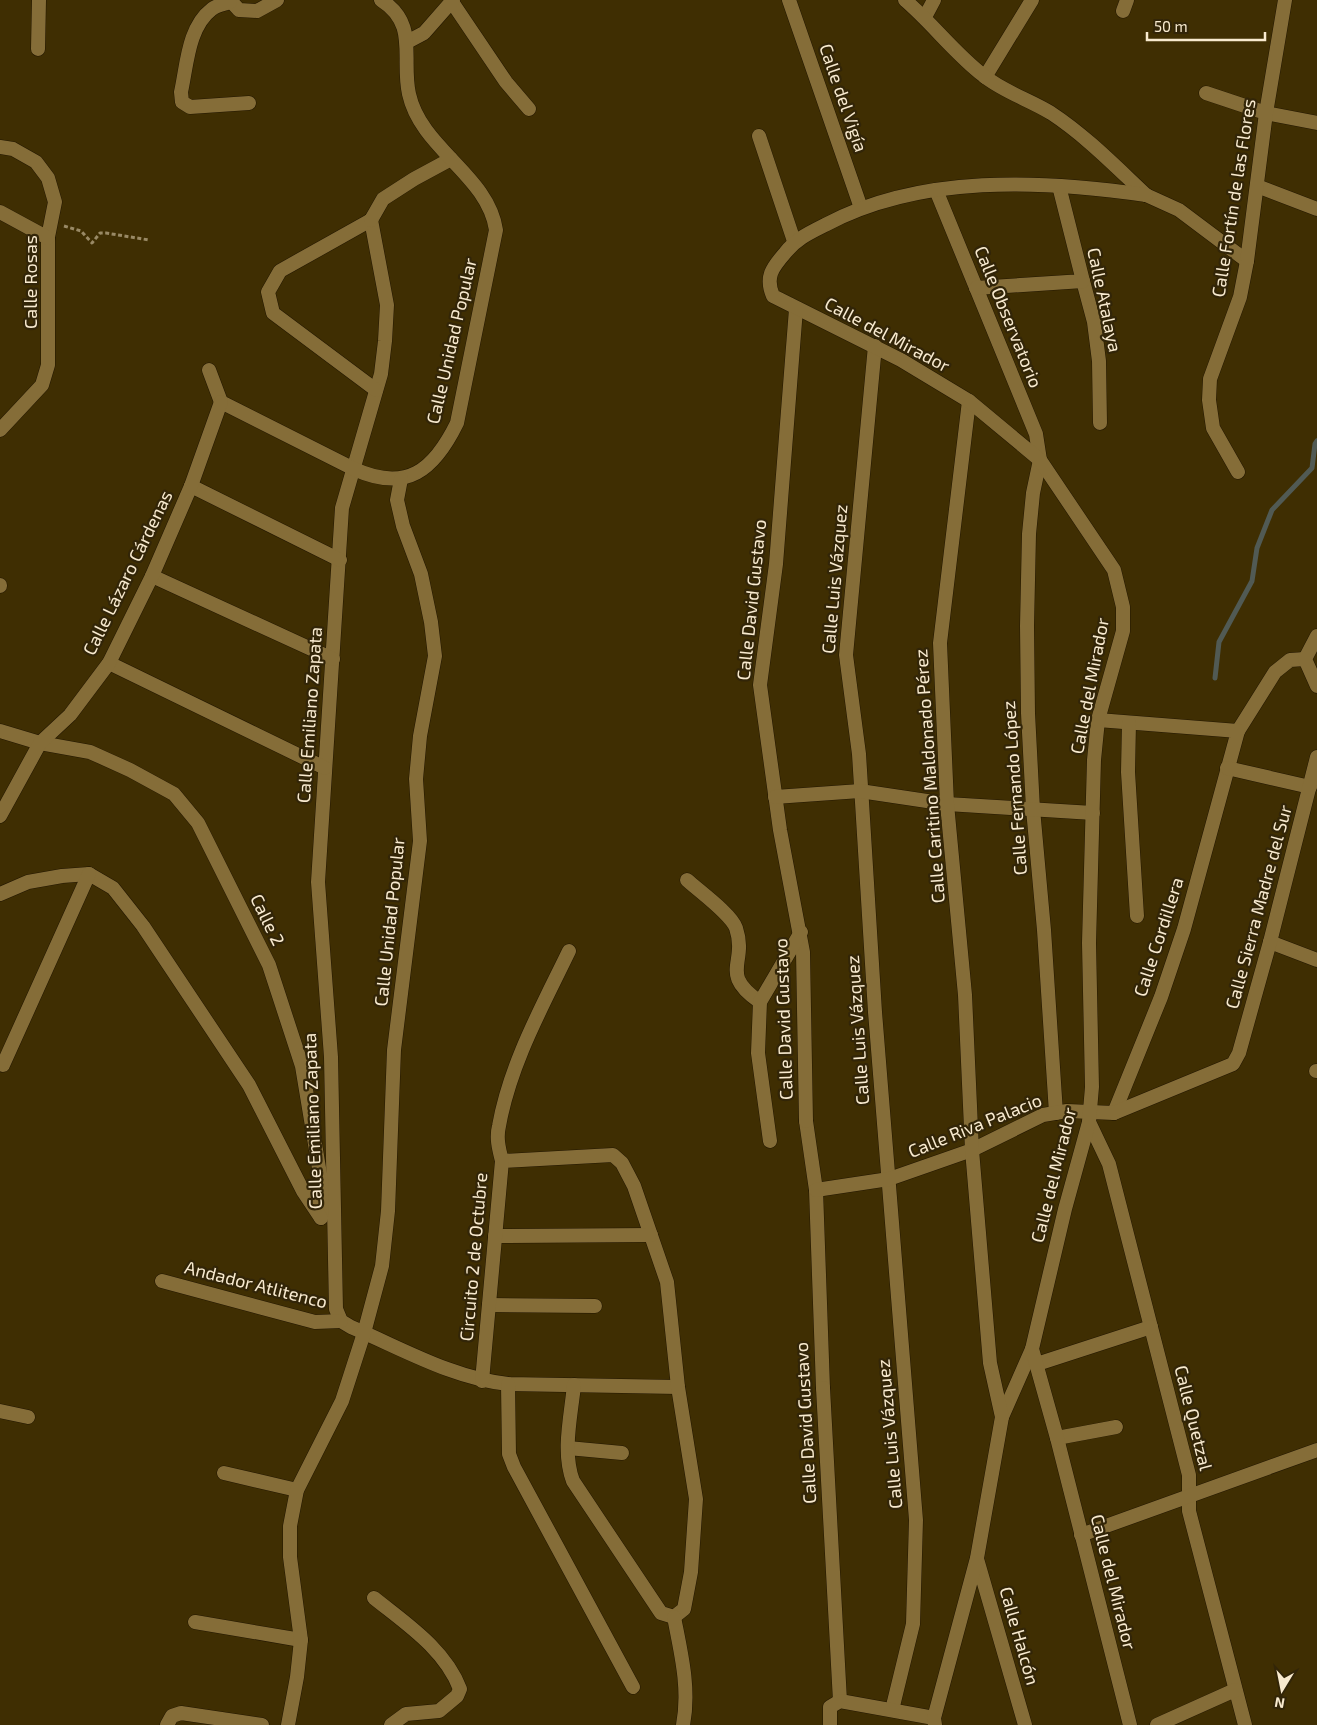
<svg xmlns="http://www.w3.org/2000/svg" width="1317" height="1725" viewBox="0 0 1317 1725" font-family="'Exo 2',sans-serif">
<style>
.lines{fill:none;stroke-linecap:round;stroke-linejoin:round}
.stream{stroke:#515a54;stroke-width:5}
.pedestrian-casing{stroke:#231700;stroke-width:15}
.minor-casing{stroke:#231700;stroke-width:15}
.tertiary-casing{stroke:#231700;stroke-width:15}
.path{stroke:#998965;stroke-width:3;stroke-dasharray:4 2.5;stroke-linecap:butt}
.pedestrian{stroke:#856d38;stroke-width:14}
.minor{stroke:#856d38;stroke-width:14}
.tertiary{stroke:#856d38;stroke-width:14}
.labels{text-anchor:middle;stroke-width:4.5;stroke-linejoin:round;paint-order:stroke}
.street-label{font-size:18px;fill:#f8eacf;stroke:#322508}
</style>
<rect width="100%" height="100%" fill="#3f2e02"/>
<g class="lines">
<!-- stream -->
<polyline class="stream" points="1215,678 1219,642 1252,581 1257,548 1272,510 1312,468 1315,444 1317,441"/>
<defs>
<g id="pedestrian">
<polyline points="1257,186 1317,209"/>
<polyline points="1083,281 1094,322 1099,361 1100,423"/>
<polyline points="1238,731 1275,672 1290,660 1305,659"/>
<polyline points="806,1121 816,1190 823,1388"/>
<polyline points="568,1448 622,1453"/>
</g>
<g id="minor">
<polyline points="230,0 239,10 257,11 277,0"/>
<polyline points="789,0 861,208"/>
<path d="M230,2c-5,2 -13,3 -18,7 -24,18 -25,56 -31,83l1,10 8,5 59,-4"/>
<polyline points="452,2 506,82 529,109"/>
<polyline points="1123,11 1127,0"/>
<polyline points="925,17 934,0"/>
<polyline points="407,42 424,33 453,0"/>
<polyline points="38,49 39,0"/>
<polyline points="985,77 1032,0"/>
<polyline points="1206,93 1266,113 1317,123"/>
<polyline points="759,136 794,241"/>
<polyline points="0,147 13,149 36,162 48,178 55,202 48,237 48,365 42,385 0,430"/>
<polyline points="936,190 1036,434 1040,460 1033,493 1029,534 1027,626 1028,713 1033,809 1044,930 1056,1113"/>
<polyline points="1146,195 1179,210 1247,261"/>
<polyline points="0,212 48,238"/>
<path d="M371,220l16,85 -2,36 -4,33 -39,134 -24,374 13,175 5,252 5,12 10,6c52,22 101,51 157,57l170,3"/>
<polyline points="371,220 280,271 268,292 273,313 376,390"/>
<polyline points="371,220 383,199 414,179 451,159"/>
<polyline points="976,288 1083,281 1059,186"/>
<polyline points="796,309 776,564 760,685 780,830 803,952 806,1121"/>
<polyline points="875,346 846,655 859,754 875,1012 916,1520 913,1624 892,1710"/>
<polyline points="209,370 221,402"/>
<path d="M221,402l133,67c53,24 80,1 103,-46l39,-193c-8,-55 -75,-81 -87,-136 -8,-36 10,-70 -28,-94"/>
<polyline points="1238,472 1213,428 1209,400 1210,379 1240,297 1247,261 1266,113 1285,0"/>
<polyline points="191,486 340,560"/>
<polyline points="152,576 333,659"/>
<polyline points="0,585 0,586"/>
<polyline points="1317,636 1305,659 1317,686"/>
<polyline points="109,663 325,768"/>
<polyline points="1098,720 1238,731 1184,929 1161,997 1114,1113"/>
<polyline points="1129,723 1128,772 1137,916"/>
<polyline points="0,731 40,743 90,752 130,770 174,794 198,823 269,965 302,1066 322,1186 321,1218"/>
<polyline points="1227,768 1310,787"/>
<polyline points="775,797 860,791 947,804 1093,813"/>
<polyline points="0,816 40,743 70,715 109,663 152,576 191,486 221,402"/>
<path d="M687,880c12,11 44,34 49,48 12,36 -18,45 24,74"/>
<polyline points="0,894 28,882 62,876 89,874 113,888 143,926 249,1085 303,1191 321,1218"/>
<polyline points="1270,942 1317,960"/>
<polyline points="0,1063 3,1065 89,874"/>
<polyline points="1316,1071 1317,1071"/>
<polyline points="1089,1122 1109,1164 1189,1475 1189,1511 1245,1725"/>
<polyline points="770,1141 758,1053 760,1002 801,932"/>
<polyline points="502,1161 613,1155 622,1163 634,1186 667,1282 678,1387 696,1499 691,1572 684,1609 674,1617"/>
<polyline points="816,1190 889,1179 972,1150 1043,1115 1067,1111 1114,1113 1233,1064 1239,1053 1270,942 1317,757"/>
<polyline points="495,1236 651,1235"/>
<polyline points="162,1281 315,1322 341,1321"/>
<polyline points="489,1305 595,1306"/>
<polyline points="1037,1364 1151,1327"/>
<path d="M482,1381l20,-220c-3,-12 -6,-23 -3,-35 11,-62 43,-119 70,-175"/>
<polyline points="508,1384 509,1454 514,1467 633,1687"/>
<path d="M574,1385c-3,31 -12,67 -1,96l88,132 13,4"/>
<polyline points="823,1388 840,1701"/>
<polyline points="0,1411 28,1417"/>
<polyline points="1002,1417 1032,1349"/>
<polyline points="1057,1438 1116,1427"/>
<polyline points="224,1473 297,1490"/>
<polyline points="1081,1535 1317,1450"/>
<polyline points="977,1559 1025,1725"/>
<path d="M374,1598c31,25 71,51 86,91l-3,7 -18,15 -33,3 -15,11"/>
<path d="M674,1617c7,36 16,72 9,108"/>
<polyline points="195,1622 301,1640"/>
<polyline points="167,1725 172,1716 181,1713 262,1725"/>
<polyline points="288,1725 297,1677 301,1640 290,1557 290,1526 297,1490 342,1401 364,1333 382,1266 388,1211 394,1050 420,841 416,779 420,736 435,656 431,622 421,574 403,526 397,500 401,479"/>
<polyline points="830,1725 830,1707 840,1701 934,1718"/>
<polyline points="935,1725 934,1718 977,1558 1002,1417 990,1363 972,1150 965,995 947,804 940,643 969,401"/>
<polyline points="1157,1725 1235,1690"/>
</g>
<g id="tertiary">
<path d="M905,0c28,24 50,54 79,76 20,16 46,24 67,37 35,23 65,54 95,82"/>
<path d="M1130,1725l-73,-287 -25,-89 33,-140 24,-87 3,-35 -3,-144 5,-183 4,-40 25,-89v-24l-9,-37 -74,-110 -71,-59 -68,-41 -128,-64c-8,-19 -1,-28 12,-43 11,-14 24,-20 40,-28 95,-51 217,-45 321,-30"/>
</g>
</defs>
<!-- pedestrian casing -->
<use href="#pedestrian" class="pedestrian-casing"/>
<!-- minor casing -->
<use href="#minor" class="minor-casing"/>
<!-- tertiary casing -->
<use href="#tertiary" class="tertiary-casing"/>
<!-- path -->
<polyline class="path" points="64,226 81,231 92,243 100,233 106,233 149,240"/>
<!-- pedestrian -->
<use href="#pedestrian" class="pedestrian"/>
<!-- minor -->
<use href="#minor" class="minor"/>
<!-- tertiary -->
<use href="#tertiary" class="tertiary"/>
</g>
<g class="labels">
<!-- street labels -->
<g class="street-label">
<text transform="translate(843 98) rotate(71)" y="6">Calle del Vigía</text>
<text transform="translate(1234 198) rotate(-81)" y="6">Calle Fortín de las Flores</text>
<text transform="translate(31 282) rotate(-90)" y="6">Calle Rosas</text>
<text transform="translate(1104 300) rotate(78)" y="6">Calle Atalaya</text>
<text transform="translate(1008 317) rotate(68)" y="6">Calle Observatorio</text>
<text transform="translate(887 335) rotate(28)" y="6">Calle del Mirador</text>
<text transform="translate(452 341) rotate(-77)" y="6">Calle Unidad Popular</text>
<text transform="translate(128 573) rotate(-64)" y="6">Calle Lázaro Cárdenas</text>
<text transform="translate(835 579) rotate(-85)" y="6">Calle Luis Vázquez</text>
<text transform="translate(752 600) rotate(-84)" y="6">Calle David Gustavo</text>
<text transform="translate(1090 686) rotate(-79)" y="6">Calle del Mirador</text>
<text transform="translate(310 715) rotate(-86)" y="6">Calle Emiliano Zapata</text>
<text transform="translate(930 776) rotate(-94)" y="6">Calle Caritino Maldonado Pérez</text>
<text transform="translate(1015 788) rotate(-94)" y="6">Calle Fernando López</text>
<text transform="translate(1259 907) rotate(-75)" y="6">Calle Sierra Madre del Sur</text>
<text transform="translate(267 920) rotate(64)" y="6">Calle 2</text>
<text transform="translate(390 922) rotate(-84)" y="6">Calle Unidad Popular</text>
<text transform="translate(1159 937) rotate(-72)" y="6">Calle Cordillera</text>
<text transform="translate(784 1019) rotate(-92)" y="6">Calle David Gustavo</text>
<text transform="translate(858 1030) rotate(-94)" y="6">Calle Luis Vázquez</text>
<text transform="translate(313 1121) rotate(-92)" y="6">Calle Emiliano Zapata</text>
<text transform="translate(975 1126) rotate(-22)" y="6">Calle Riva Palacio</text>
<text transform="translate(1054 1175) rotate(-76)" y="6">Calle del Mirador</text>
<text transform="translate(474 1257) rotate(-85)" y="6">Circuito 2 de Octubre</text>
<text transform="translate(256 1285) rotate(14)" y="6">Andador Atlitenco</text>
<text transform="translate(1193 1418) rotate(76)" y="6">Calle Quetzal</text>
<text transform="translate(806 1423) rotate(-93)" y="6">Calle David Gustavo</text>
<text transform="translate(890 1434) rotate(-95)" y="6">Calle Luis Vázquez</text>
<text transform="translate(1113 1582) rotate(76)" y="6">Calle del Mirador</text>
<text transform="translate(1019 1636) rotate(74)" y="6">Calle Halcón</text>
</g>
</g>
<!-- north arrow -->
<g transform="translate(1282 1690) rotate(190)" stroke="#322508" stroke-width="4" paint-order="stroke">
<path d="M0-4L9 19L0 12L-9 19Z" fill="#f8eacf"/>
<text y="-8" font-size="14" font-weight="bold" text-anchor="middle" fill="#f8eacf">N</text>
</g>
<!-- scale -->
<path d="M1147 32v8h118v-8" fill="none" stroke="#f8eacf" stroke-width="2.5"/>
<text x="1154" y="32" font-size="15" fill="#f8eacf" stroke="#322508" stroke-width="4" paint-order="stroke">50 m</text>
</svg>
